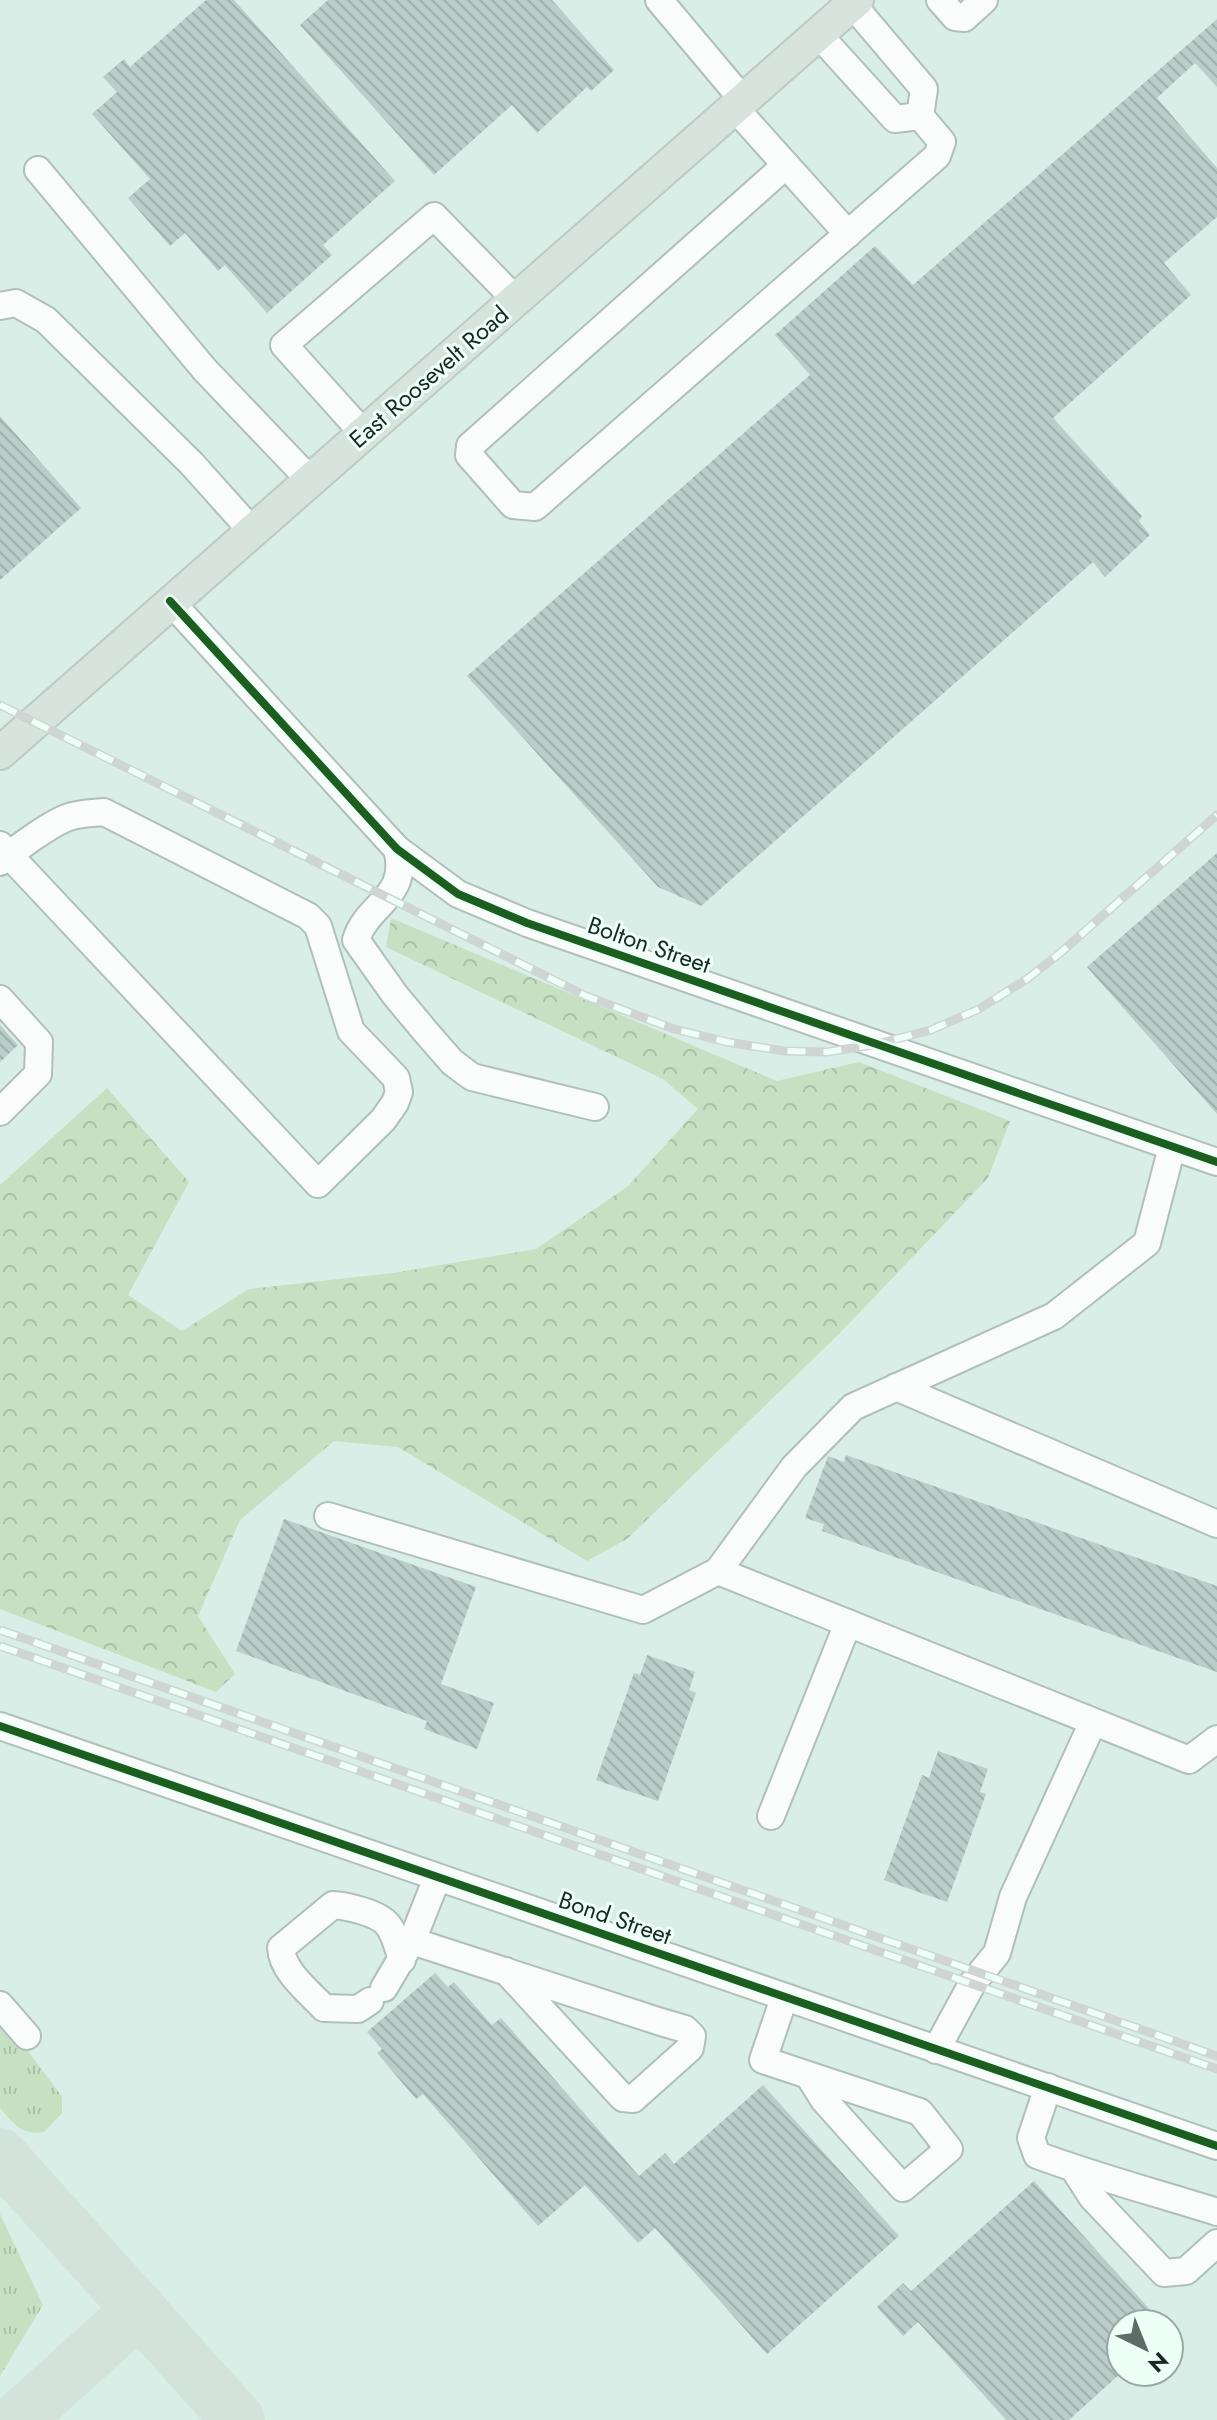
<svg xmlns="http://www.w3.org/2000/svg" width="1217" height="2420" viewBox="0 0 1217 2420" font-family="Jost,sans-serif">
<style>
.grass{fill:url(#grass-tufts)}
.forest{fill:url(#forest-crowns)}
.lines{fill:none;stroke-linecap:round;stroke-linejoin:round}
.taxiway{stroke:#d4e2dc;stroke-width:54}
.building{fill:url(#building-back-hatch)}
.minor-casing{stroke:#aec0b9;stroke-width:30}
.major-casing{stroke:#bec9c6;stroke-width:36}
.minor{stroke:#f9fcfb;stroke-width:26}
.major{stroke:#d6e4dd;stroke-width:32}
.rail-casing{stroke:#cfd5d3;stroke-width:9}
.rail{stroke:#eefff8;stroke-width:6;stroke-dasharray:18;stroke-linecap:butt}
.cycleway-casing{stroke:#eefff8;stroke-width:13}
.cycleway{stroke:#1b5e20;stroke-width:8}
.labels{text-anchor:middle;stroke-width:6;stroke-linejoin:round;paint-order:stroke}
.street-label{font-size:24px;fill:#182823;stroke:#eefff8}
</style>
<defs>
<pattern id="grass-tufts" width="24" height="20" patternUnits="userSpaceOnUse" patternTransform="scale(2)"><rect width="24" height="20" fill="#c5e1c1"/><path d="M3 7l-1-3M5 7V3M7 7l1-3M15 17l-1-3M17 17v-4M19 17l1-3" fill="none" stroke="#a8c1a6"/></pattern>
<pattern id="forest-crowns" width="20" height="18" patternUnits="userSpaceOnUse" patternTransform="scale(2)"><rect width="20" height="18" fill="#c5e1c1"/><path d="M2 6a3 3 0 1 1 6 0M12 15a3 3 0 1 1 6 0" fill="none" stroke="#a8c1a6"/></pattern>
<pattern id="building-back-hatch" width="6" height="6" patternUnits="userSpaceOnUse" patternTransform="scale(2)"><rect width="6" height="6" fill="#bbcdc9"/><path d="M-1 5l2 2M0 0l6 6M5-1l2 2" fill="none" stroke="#a0b0ac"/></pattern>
</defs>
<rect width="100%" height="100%" fill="#d8eee6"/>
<!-- grass -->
<g class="grass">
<path d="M0,2018l22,25 40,54v16l-18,19c-22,4 -31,-9 -44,-24z"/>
<polygon points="0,2214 43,2305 0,2376"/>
</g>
<!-- forest -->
<polygon class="forest" points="391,918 777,1081 859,1062 1010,1121 988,1178 839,1334 627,1539 587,1561 398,1447 334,1441 240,1520 198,1616 235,1674 216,1692 0,1609 0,1185 107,1088 189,1182 128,1295 182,1331 249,1289 393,1273 536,1249 627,1187 698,1109 663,1079 386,947"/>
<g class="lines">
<!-- taxiway -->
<g class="taxiway">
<polyline points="0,2155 238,2420"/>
<polyline points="17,2420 140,2309"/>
</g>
</g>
<!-- building -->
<g class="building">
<polygon points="206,0 234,0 395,181 323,245 332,255 267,313 225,265 218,271 185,233 170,246 128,198 150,179 92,114 117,92 103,77 124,59 130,67"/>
<polygon points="328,0 552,0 614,70 591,91 587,87 537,133 512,105 434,175 300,25"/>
<polygon points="1217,19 1217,87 1195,63 1157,98 1217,168 1217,217 1164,263 1191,295 1053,418 1142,516 1139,521 1150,535 1105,577 1093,562 701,906 658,887 467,676 810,375 775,335 875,246 913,285"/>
<polygon points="0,416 81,508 0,580"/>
<polygon points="1217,853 1217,1114 1087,967"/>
<polygon points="0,1025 18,1045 0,1062"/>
<polygon points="846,1455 1217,1586 1217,1672 822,1531 824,1524 805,1518 828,1456 844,1462"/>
<polygon points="284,1519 476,1587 441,1684 494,1703 477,1749 424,1729 427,1721 236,1651"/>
<polygon points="647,1655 695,1672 689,1690 696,1693 658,1801 596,1780 634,1673 640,1675"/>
<polygon points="938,1751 988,1769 980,1792 986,1794 947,1902 884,1880 922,1775 929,1778"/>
<polygon points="435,1973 448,1987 454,1982 492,2025 501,2018 639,2176 665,2153 674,2164 763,2085 899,2236 767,2354 655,2228 638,2243 585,2185 538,2226 423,2094 416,2099 377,2053 382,2049 367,2032"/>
<polygon points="1034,2181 1163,2324 1121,2324 1121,2373 1069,2420 1006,2420 918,2322 903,2336 877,2307 903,2283 911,2291"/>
</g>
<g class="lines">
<defs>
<g id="minor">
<polyline points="659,0 743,100"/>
<polyline points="940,0 955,17 964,18 984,0"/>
<polyline points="852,4 924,89 920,116"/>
<polyline points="818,34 895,119 920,116"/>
<polyline points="734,107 848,234"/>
<polyline points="786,165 470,446 469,455 513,505 535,507 937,156 942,142 920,116"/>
<polyline points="38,170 205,370 310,480"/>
<polyline points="0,306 16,303 46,320 192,464 252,531"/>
<polyline points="364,434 284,345 434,216 516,300"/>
<polyline points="170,601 397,849 458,894 527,923 1217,1162"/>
<path d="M0,845l9,10 309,329 65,-64 12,-17 4,-11 -3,-14 -45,-47 -33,-105 -10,-10 -204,-104c-13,1 -26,1 -38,6 -19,8 -50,31 -66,44"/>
<path d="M397,849c13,49 -30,54 -41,91l39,55 30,36 27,31 20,15 123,30"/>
<polyline points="0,999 39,1042 38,1074 0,1112"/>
<polyline points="1172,1147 1147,1243 1054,1316 853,1407 794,1467 718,1571 1189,1760 1217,1739"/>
<polyline points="896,1387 1217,1524"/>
<polyline points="328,1516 643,1610 718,1571"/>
<polyline points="0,1726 1217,2146"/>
<polyline points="771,1816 848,1623"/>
<polyline points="437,1878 412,1941 661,2022 685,2029 692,2036 690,2048 633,2099 623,2098 506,1971"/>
<polyline points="384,1988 410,1944"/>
<polyline points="784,1998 763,2060 920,2112 949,2149 903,2188 824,2100 809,2076"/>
<path d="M370,2001l-12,8 -34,-1c-15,-16 -42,-37 -43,-60l52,-43c14,1 45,8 54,19 8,9 11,24 15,36"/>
<polyline points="0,2005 27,2036"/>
<polyline points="936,2050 972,1984 997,1953 1013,1897 1093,1722"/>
<path d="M1048,2087l-17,51 6,17c59,22 120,38 180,57"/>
<polyline points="1074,2169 1092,2197 1164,2273 1186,2271 1217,2243"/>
</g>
<polyline id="major" points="0,753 857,0"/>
</defs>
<!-- minor casing -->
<use href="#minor" class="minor-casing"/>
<!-- major casing -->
<use href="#major" class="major-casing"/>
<!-- minor -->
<use href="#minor" class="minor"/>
<!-- major -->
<use href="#major" class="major"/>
<defs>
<g id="rail">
<polyline points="0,705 586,996 674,1029 727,1042 784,1051 827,1052 873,1045 931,1030 979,1009 1027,979 1059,954 1217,815"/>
<polyline points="0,1630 1217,2056"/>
<polyline points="0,1646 1217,2069"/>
</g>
</defs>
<!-- rail casing -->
<use href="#rail" class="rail-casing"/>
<!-- rail -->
<use href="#rail" class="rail"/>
<defs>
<g id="cycleway">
<polyline points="170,601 397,849 458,894 527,923 1217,1162"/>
<polyline points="0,1726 1217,2146"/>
</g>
</defs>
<!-- cycleway casing -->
<use href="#cycleway" class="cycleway-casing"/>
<!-- cycleway -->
<use href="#cycleway" class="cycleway"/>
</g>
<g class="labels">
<!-- street labels -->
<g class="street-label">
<text transform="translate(429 377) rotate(-41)" y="8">East Roosevelt Road</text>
<text transform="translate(649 945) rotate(19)" y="8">Bolton Street</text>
<text transform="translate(615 1918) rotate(19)" y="8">Bond Street</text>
</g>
</g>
<!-- north arrow -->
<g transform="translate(1145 2348) rotate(137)"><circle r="38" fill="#eefff8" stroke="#98a9a3" stroke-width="2"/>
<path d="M0-6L14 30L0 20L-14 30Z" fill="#5b6d67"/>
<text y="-12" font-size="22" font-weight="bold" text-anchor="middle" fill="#182823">N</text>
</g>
</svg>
